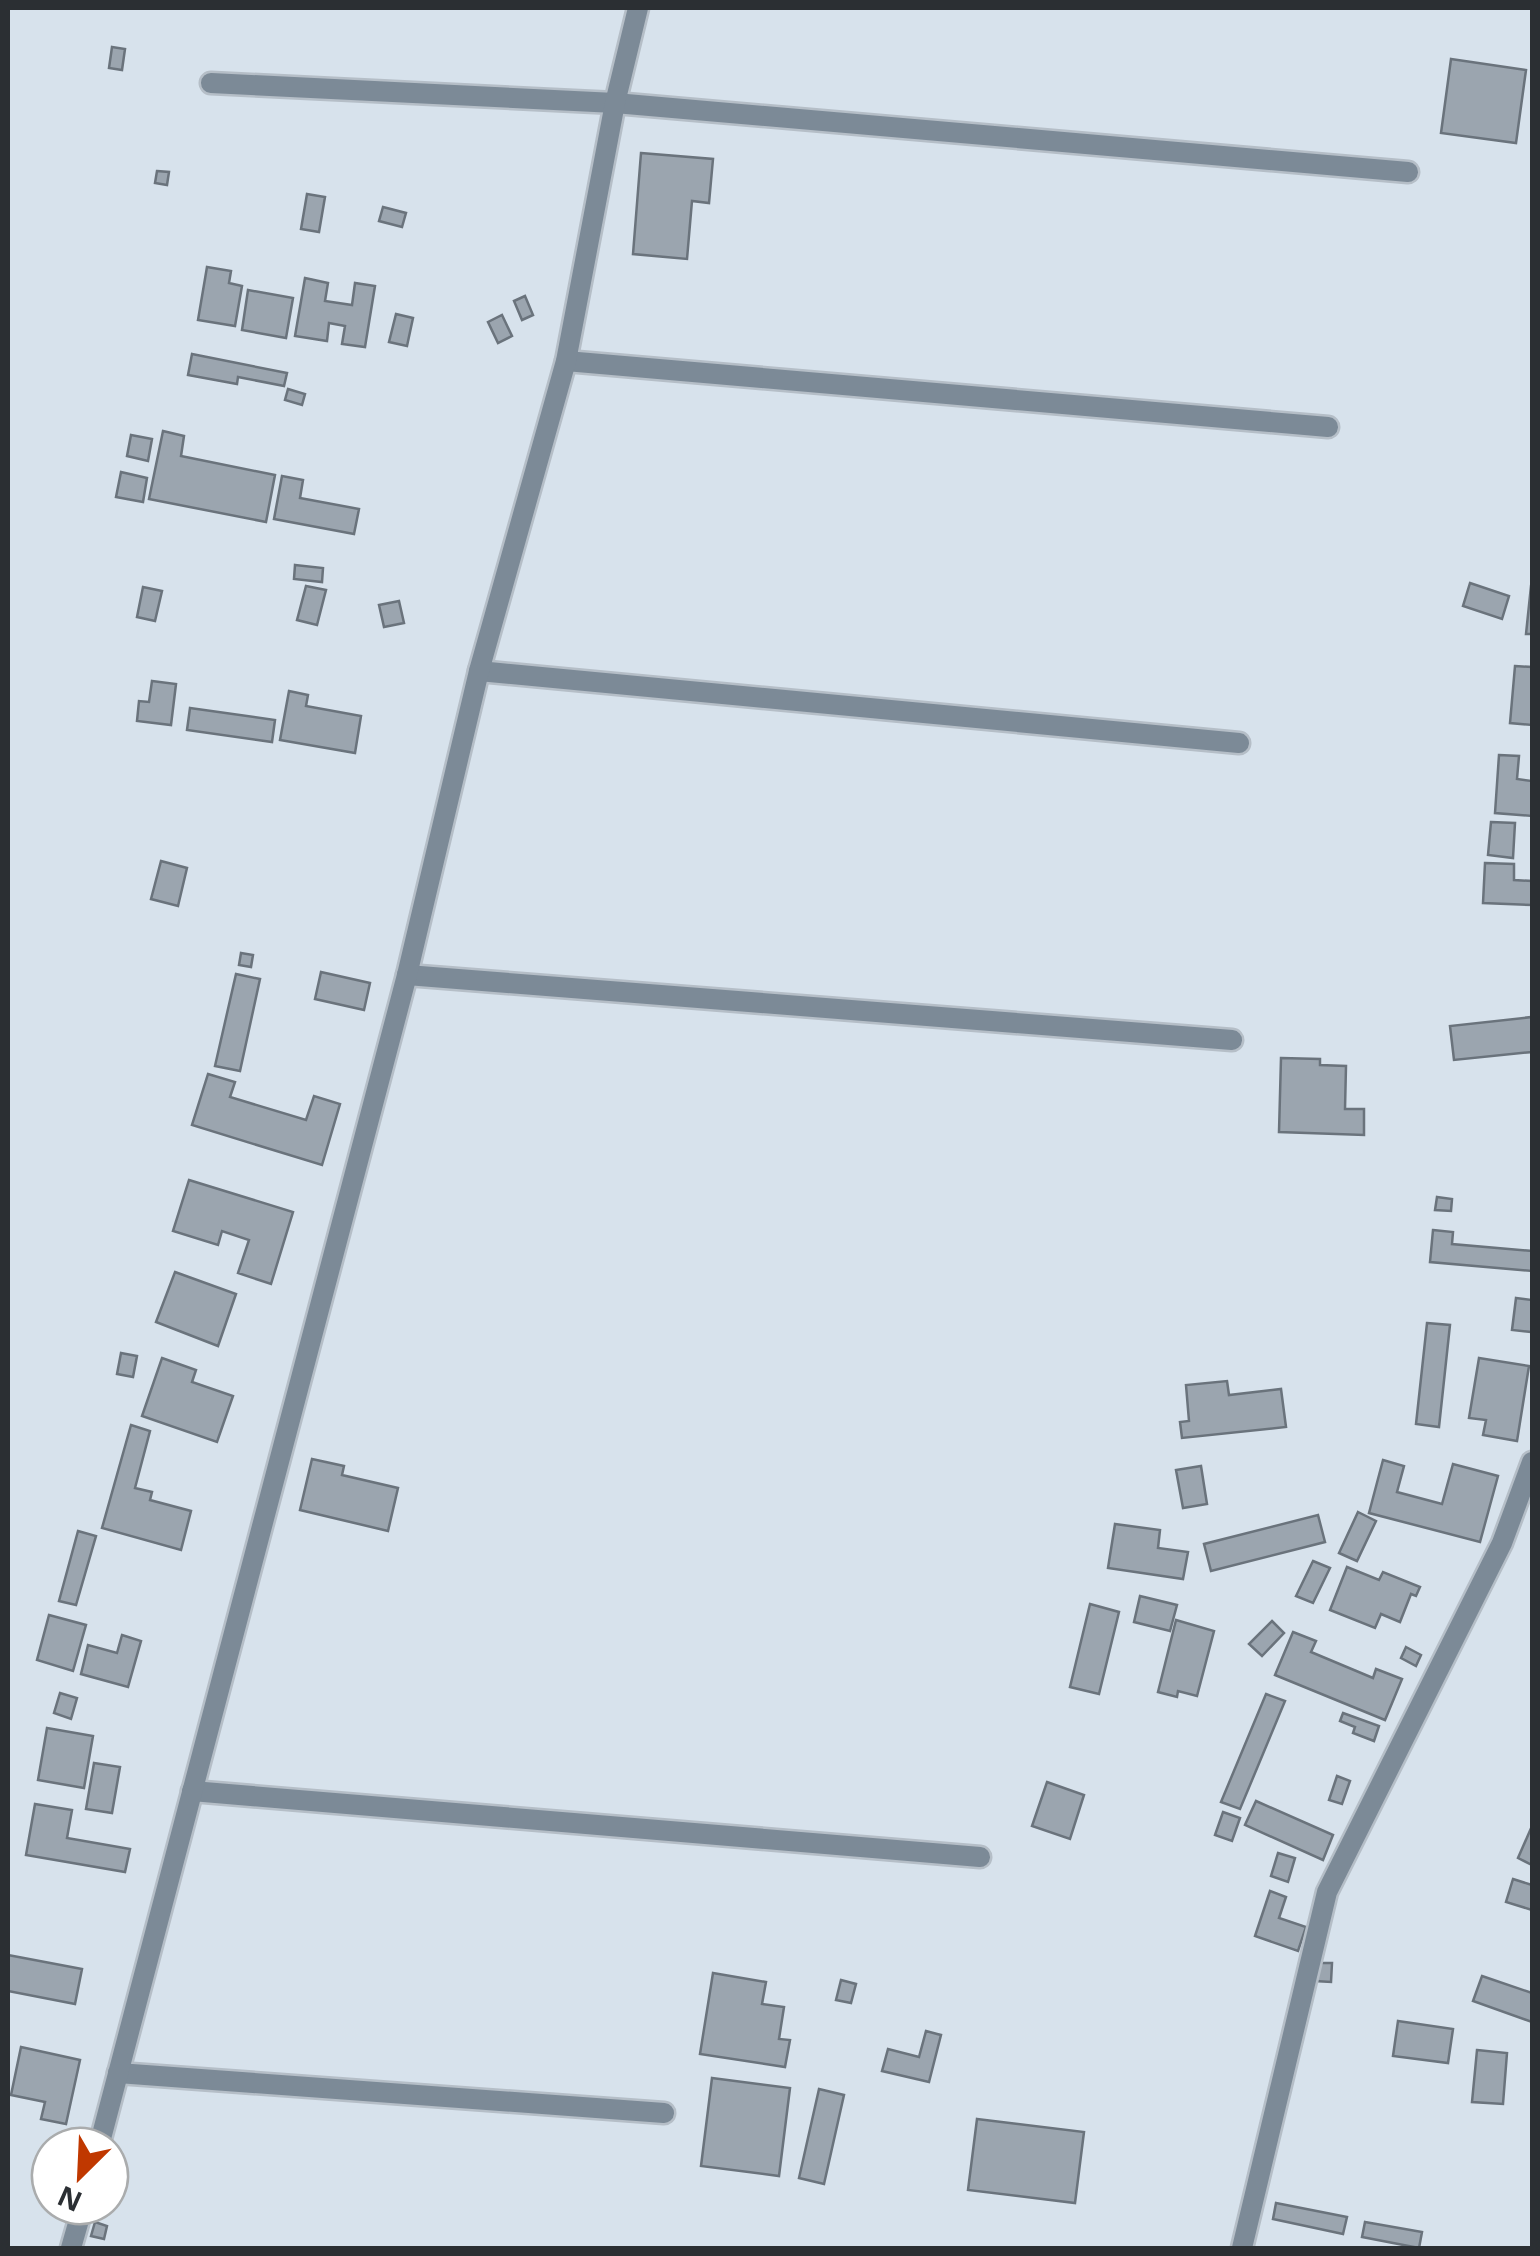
<svg xmlns="http://www.w3.org/2000/svg" width="1540" height="2256" viewBox="0 0 1540 2256" font-family="'Open Sans',sans-serif">
<style>
.building{fill:#9ba5af;stroke:#6a737c;stroke-width:2.5}
.lines{fill:none;stroke-linecap:round;stroke-linejoin:round}
.minor-casing{stroke:#b5bec7;stroke-width:25}
.minor{stroke:#7c8a97;stroke-width:20}
</style>
<rect width="100%" height="100%" fill="#d7e2ec"/>
<!-- building -->
<g class="building">
<polygon points="112,47 125,49 122,70 109,68"/>
<polygon points="1451,59 1526,70 1516,143 1441,133"/>
<polygon points="641,153 713,159 709,203 692,201 687,259 633,254"/>
<polygon points="157,171 169,172 167,185 155,183"/>
<polygon points="307,194 325,197 319,232 301,229"/>
<polygon points="383,207 406,213 402,227 379,221"/>
<polygon points="207,267 231,271 229,283 242,286 235,326 198,320"/>
<polygon points="305,278 328,283 325,301 352,305 355,283 375,286 365,347 342,344 345,326 329,323 327,341 295,336"/>
<polygon points="248,290 293,298 286,338 242,330"/>
<polygon points="525,296 533,315 522,320 514,301"/>
<polygon points="396,314 413,318 407,346 389,342"/>
<polygon points="502,315 512,336 498,343 488,322"/>
<polygon points="192,354 287,373 284,386 238,377 237,384 188,375"/>
<polygon points="288,389 305,394 302,405 285,400"/>
<polygon points="163,431 184,436 181,456 275,475 266,522 149,499"/>
<polygon points="131,435 152,439 148,461 127,456"/>
<polygon points="121,472 147,478 143,502 116,497"/>
<polygon points="282,476 303,480 300,498 359,509 354,534 274,519"/>
<polygon points="295,565 323,568 322,582 294,579"/>
<polygon points="1470,583 1509,596 1502,619 1463,606"/>
<polygon points="306,586 326,590 317,625 297,620"/>
<polygon points="1531,586 1532,586 1532,634 1526,634"/>
<polygon points="143,587 162,591 155,621 137,617"/>
<polygon points="399,601 404,623 384,627 379,605"/>
<polygon points="1515,666 1532,667 1532,725 1510,723"/>
<polygon points="152,681 176,684 171,725 137,721 139,701 149,702"/>
<polygon points="289,691 308,695 306,706 361,716 355,753 280,740"/>
<polygon points="190,708 275,720 272,742 187,730"/>
<polygon points="1499,755 1519,756 1517,779 1532,781 1532,816 1495,813"/>
<polygon points="1491,822 1515,823 1513,858 1488,855"/>
<polygon points="161,861 187,868 178,906 151,899"/>
<polygon points="1485,863 1514,864 1514,880 1532,881 1532,905 1483,903"/>
<polygon points="241,953 253,955 251,967 239,965"/>
<polygon points="321,972 370,983 364,1010 315,999"/>
<polygon points="236,974 260,979 240,1071 215,1066"/>
<polygon points="1532,1017 1532,1052 1454,1060 1450,1026"/>
<polygon points="1281,1058 1320,1059 1320,1065 1346,1066 1345,1109 1364,1109 1364,1135 1279,1132"/>
<polygon points="208,1074 235,1082 230,1097 306,1120 314,1096 340,1104 322,1165 192,1125"/>
<polygon points="189,1180 293,1212 271,1284 238,1273 249,1240 222,1231 218,1245 173,1231"/>
<polygon points="1437,1197 1452,1199 1451,1211 1435,1210"/>
<polygon points="1433,1230 1453,1232 1452,1244 1532,1251 1532,1271 1430,1262"/>
<polygon points="175,1272 236,1294 218,1346 156,1322"/>
<polygon points="1516,1298 1532,1300 1532,1332 1512,1330"/>
<polygon points="1427,1323 1450,1325 1439,1427 1416,1424"/>
<polygon points="121,1353 137,1356 133,1377 117,1374"/>
<polygon points="162,1358 196,1370 192,1382 233,1396 217,1442 142,1416"/>
<polygon points="1479,1358 1529,1366 1517,1441 1483,1435 1486,1420 1469,1418"/>
<polygon points="1227,1381 1229,1395 1281,1389 1286,1427 1182,1438 1180,1422 1189,1421 1186,1385"/>
<polygon points="131,1425 150,1431 135,1488 152,1492 150,1500 191,1511 181,1550 102,1528"/>
<polygon points="312,1459 344,1466 342,1475 398,1488 388,1531 300,1510"/>
<polygon points="1383,1460 1404,1466 1397,1492 1442,1504 1453,1464 1498,1476 1480,1542 1369,1513"/>
<polygon points="1201,1466 1207,1504 1183,1508 1176,1470"/>
<polygon points="1358,1512 1376,1521 1357,1561 1339,1553"/>
<polygon points="1318,1515 1325,1542 1211,1571 1204,1544"/>
<polygon points="1115,1524 1160,1530 1158,1548 1188,1552 1183,1579 1108,1568"/>
<polygon points="78,1531 96,1536 76,1605 59,1601"/>
<polygon points="1313,1561 1330,1568 1313,1603 1296,1596"/>
<polygon points="1347,1567 1379,1580 1383,1572 1420,1587 1416,1596 1411,1594 1400,1622 1381,1614 1375,1628 1330,1610"/>
<polygon points="1140,1596 1177,1605 1170,1631 1134,1622"/>
<polygon points="1090,1604 1119,1612 1099,1694 1070,1687"/>
<polygon points="49,1615 86,1625 73,1671 37,1660"/>
<polygon points="1176,1620 1214,1631 1197,1696 1178,1691 1177,1697 1158,1692"/>
<polygon points="1272,1621 1284,1633 1262,1656 1249,1644"/>
<polygon points="1293,1632 1316,1641 1311,1652 1373,1678 1376,1669 1402,1679 1385,1720 1275,1675"/>
<polygon points="122,1635 141,1641 128,1687 81,1674 88,1645 117,1653"/>
<polygon points="1406,1647 1421,1655 1416,1666 1401,1658"/>
<polygon points="60,1693 77,1698 71,1719 54,1713"/>
<polygon points="1266,1694 1285,1701 1240,1809 1221,1802"/>
<polygon points="1343,1713 1379,1726 1374,1741 1353,1733 1355,1727 1340,1721"/>
<polygon points="47,1728 93,1736 84,1788 38,1780"/>
<polygon points="94,1763 120,1767 112,1813 86,1809"/>
<polygon points="1337,1776 1350,1781 1342,1804 1329,1800"/>
<polygon points="1047,1782 1084,1795 1070,1839 1032,1826"/>
<polygon points="1256,1801 1333,1835 1323,1860 1245,1825"/>
<polygon points="35,1804 72,1810 67,1838 130,1849 125,1872 26,1855"/>
<polygon points="1223,1812 1240,1818 1232,1841 1215,1835"/>
<polygon points="1532,1826 1532,1865 1518,1858"/>
<polygon points="1278,1853 1295,1858 1288,1882 1271,1876"/>
<polygon points="1513,1879 1532,1885 1532,1910 1506,1902"/>
<polygon points="1270,1891 1286,1897 1279,1918 1306,1927 1298,1951 1255,1936"/>
<polygon points="8,1955 82,1969 75,2004 8,1991"/>
<polygon points="1316,1963 1332,1963 1331,1982 1315,1981"/>
<polygon points="713,1973 766,1982 762,2004 784,2007 779,2039 790,2040 785,2067 700,2054"/>
<polygon points="1482,1976 1532,1993 1532,2022 1473,2001"/>
<polygon points="841,1980 856,1984 851,2003 836,2000"/>
<polygon points="1398,2021 1453,2029 1448,2063 1393,2056"/>
<polygon points="926,2031 941,2035 929,2082 882,2071 888,2049 919,2057"/>
<polygon points="21,2047 80,2060 66,2124 41,2119 45,2102 11,2095"/>
<polygon points="1477,2050 1507,2053 1503,2104 1472,2102"/>
<polygon points="712,2078 790,2088 779,2176 701,2166"/>
<polygon points="819,2089 844,2095 824,2184 799,2178"/>
<polygon points="977,2119 1084,2132 1075,2203 968,2190"/>
<polygon points="1276,2203 1347,2217 1343,2234 1273,2219"/>
<polygon points="95,2222 107,2226 104,2239 91,2236"/>
<polygon points="1365,2222 1422,2232 1419,2248 1362,2237"/>
</g>
<g class="lines">
<defs>
<g id="minor">
<polyline points="211,83 615,103 1408,172"/>
<polyline points="566,361 1328,427"/>
<polyline points="479,671 1239,743"/>
<polyline points="407,975 1232,1040"/>
<polyline points="192,1791 980,1857"/>
<polyline points="118,2073 664,2113"/>
<polyline points="99,2146 407,975 479,671 566,361 615,103 638,8"/>
<polyline points="71,2248 83,2206"/>
<polyline points="1242,2248 1327,1892 1502,1543 1532,1462"/>
</g>
</defs>
<!-- minor casing -->
<use href="#minor" class="minor-casing"/>
<!-- minor -->
<use href="#minor" class="minor"/>
</g>
<!-- border -->
<rect width="1540" height="2256" fill="none" stroke="#2b2f33" stroke-width="20"/>
<!-- north arrow -->
<g transform="translate(80 2176) rotate(204)"><circle r="48" fill="#ffffff" stroke="#aaacad" stroke-width="2.5"/>
<path d="M0-8L18 38L0 25L-18 38Z" fill="#c03800"/>
<text y="-15" font-size="28" font-weight="bold" text-anchor="middle" fill="#2b2f33">N</text>
</g>
</svg>
